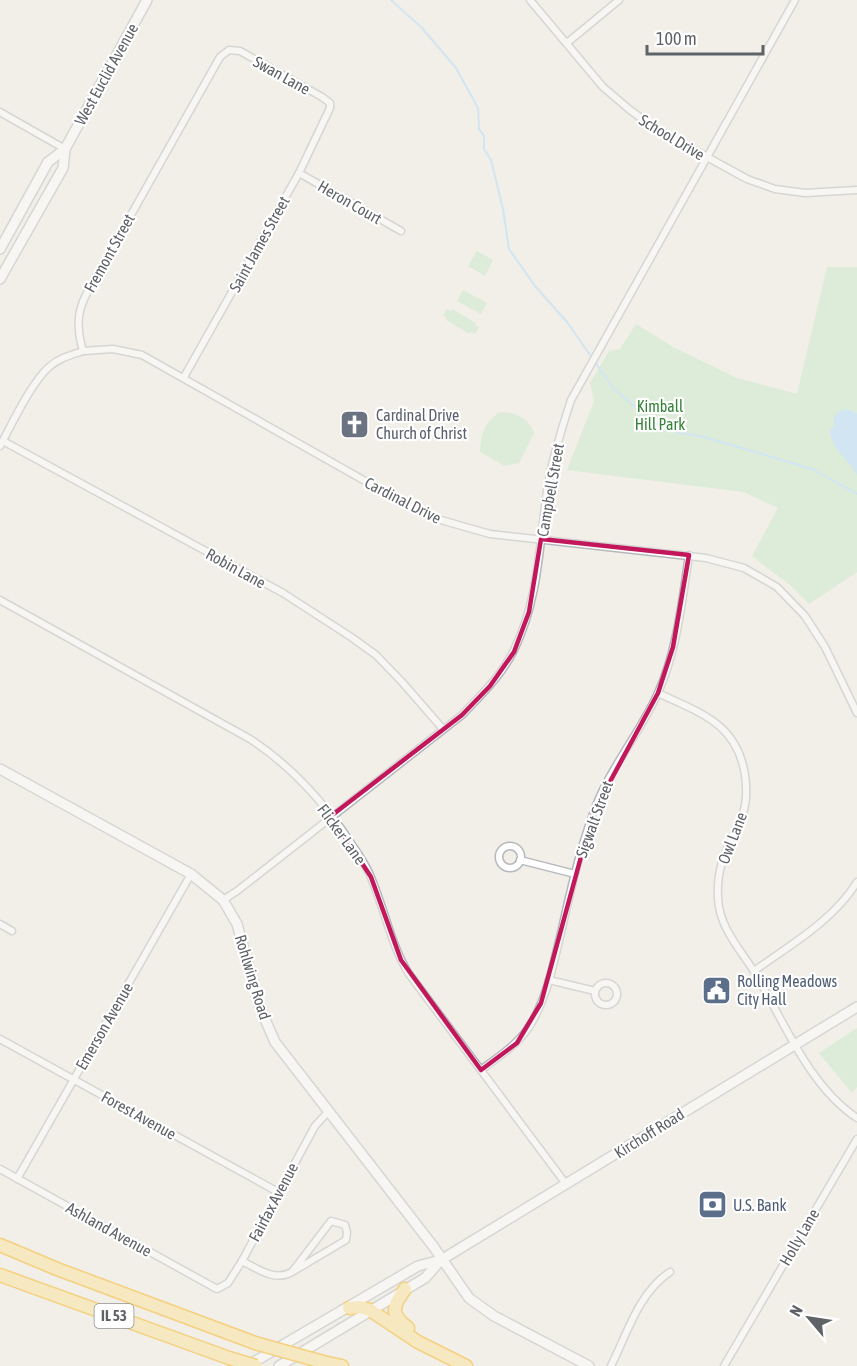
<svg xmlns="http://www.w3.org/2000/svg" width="857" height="1366" viewBox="0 0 857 1366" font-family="'Asap Condensed',sans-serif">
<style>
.green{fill:#c5e8c5}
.water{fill:#aadaff}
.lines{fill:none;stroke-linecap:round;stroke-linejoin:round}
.stream{stroke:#aadaff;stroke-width:2}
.street-casing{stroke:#b5b8bc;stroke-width:9}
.secondary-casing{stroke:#b6babf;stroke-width:12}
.highway-casing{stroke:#f9ab00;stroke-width:15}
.street{stroke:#fff;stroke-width:6}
.secondary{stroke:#fff;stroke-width:9}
.highway{stroke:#fde293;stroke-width:12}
.highway-bridge-casing{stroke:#f9ab00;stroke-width:15;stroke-linecap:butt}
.highway-bridge{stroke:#fde293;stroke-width:12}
.marked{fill:none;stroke:#c2185b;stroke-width:4.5;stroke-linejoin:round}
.labels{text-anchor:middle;stroke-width:4.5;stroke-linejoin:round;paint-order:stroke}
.shield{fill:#fff;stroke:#8f9295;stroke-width:1.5}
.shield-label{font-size:15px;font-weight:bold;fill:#5f6368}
.street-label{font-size:16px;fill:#5f6368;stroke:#fff}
.park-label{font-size:16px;fill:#348238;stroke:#fff}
.worship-label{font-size:16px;fill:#5b616d;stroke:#fff;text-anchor:start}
.service-label{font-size:16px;fill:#4e5e75;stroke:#fff;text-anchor:start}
</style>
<rect width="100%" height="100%" fill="#f1efe8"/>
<!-- green -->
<g class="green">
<polygon points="477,251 493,260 485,276 468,266"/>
<polygon points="827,267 857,267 857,572 809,604 790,585 752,556 778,508 744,492 567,470 594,401 590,383 609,351 620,349 636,324 673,347 737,378 797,394"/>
<polygon points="463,290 487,303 481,314 457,301"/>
<polygon points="447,309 451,311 452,309 476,323 475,325 479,327 475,334 471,332 470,334 446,320 447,318 443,315"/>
<path d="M500,412c15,0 29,6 34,21l-15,30 -14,3 -25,-14c1,-19 4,-29 20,-40z"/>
<polygon points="857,1028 857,1087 852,1093 819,1053"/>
</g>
<!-- water -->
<path class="water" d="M845,409l12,4v62c-6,-14 -28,-27 -27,-46l5,-4 -2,-6 4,-6z"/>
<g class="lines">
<!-- stream -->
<polyline class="stream" points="391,0 422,28 456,68 478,108 479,129 484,136 484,149 491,160 503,209 509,249 535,286 567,322 613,388 653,422 676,432 704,437 799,465 814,470 857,494"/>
<defs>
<g id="street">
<polyline points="530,0 603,87 630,110 656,129 747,179 775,189 805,193 857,190"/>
<polyline points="567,43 619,0"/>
<polyline points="0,112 65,149"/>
<polyline points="299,173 401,231"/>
<polyline points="83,351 113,349 142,355 427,516 490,534 706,558 744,568 777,587 805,616 825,647 857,713"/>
<polyline points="3,441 283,593 351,637 376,655 402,682 443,729"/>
<path d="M0,446c12,-22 31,-63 49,-79 10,-9 22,-12 34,-16 -6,-21 -7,-38 4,-58l133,-236 9,-7 11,1 82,46 8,6v5l-31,65 -115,204"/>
<path d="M0,600l250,139c40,26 72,61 99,101 8,13 18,25 23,40 13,31 19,65 37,94l157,210"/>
<path d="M658,693c42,20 79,30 87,82 2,14 2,28 -3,41 -13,29 -26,48 -24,82 1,31 25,54 40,80 27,46 52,109 99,140"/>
<circle cx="510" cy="857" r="11"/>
<polyline points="520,860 575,874"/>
<path d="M223,900l14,-9 225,-176c19,-20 40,-40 52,-65 26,-53 25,-108 34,-166 5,-29 14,-56 23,-84l224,-400"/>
<polyline points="0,924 12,931"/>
<path d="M754,971c36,-26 79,-50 103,-89"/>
<polyline points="549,980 595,991"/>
<circle cx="606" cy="994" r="11"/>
<polyline points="0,1039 278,1192"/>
<path d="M481,1070c17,-13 36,-25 48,-43 18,-28 24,-62 32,-94 9,-40 18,-81 32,-119 15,-44 46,-79 65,-121 19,-43 24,-91 31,-138"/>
<polyline points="0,1169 217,1289 228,1283 242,1261 315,1126 328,1112"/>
<polyline points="17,1179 191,874"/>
<path d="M242,1261c16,8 33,21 50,11l54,-32 1,-8 -2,-7 -14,-4 -39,51"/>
<path d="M611,1366c16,-32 28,-74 59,-94"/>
<polyline points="724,1366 857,1139"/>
</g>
<g id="secondary">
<polyline points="0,249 48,162 65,149"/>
<polyline points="0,279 59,175 63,168 65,149 147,0"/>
<polyline points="0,769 191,874 223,900 237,924 260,1008 275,1042 433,1246 469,1298 494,1316 589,1366"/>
<polyline points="247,1366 418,1266 441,1260"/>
<polyline points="279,1366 425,1278 441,1260 857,1007"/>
</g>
<g id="highway">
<polyline points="0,1245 57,1269 255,1343"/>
<polyline points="0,1275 229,1358"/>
<path d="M405,1289c-13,18 -15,25 3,39"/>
<polyline points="349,1308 360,1307 370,1310 418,1342 466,1366"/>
<polyline points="323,1362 342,1366"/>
</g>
</defs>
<!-- street casing -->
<use href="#street" class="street-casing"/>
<!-- secondary casing -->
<use href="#secondary" class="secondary-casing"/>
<!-- highway casing -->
<use href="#highway" class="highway-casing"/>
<!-- street -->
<use href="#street" class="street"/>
<!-- secondary -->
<use href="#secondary" class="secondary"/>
<!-- highway -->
<use href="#highway" class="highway"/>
<defs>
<g id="highway-bridge">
<polyline points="255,1343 323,1362"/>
<polyline points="229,1358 256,1366"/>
</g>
</defs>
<!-- highway-bridge casing -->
<use href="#highway-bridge" class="highway-bridge-casing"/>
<!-- highway-bridge -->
<use href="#highway-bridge" class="highway-bridge"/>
</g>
<!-- marked area -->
<path d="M0 0H857V1366H0ZM541,539l148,16 -16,92 -15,46 -65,120 -52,190 -24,40 -36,27 -80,-110 -30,-83 -40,-61 131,-101 28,-29 24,-34 15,-40z" fill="#f1efe8" fill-opacity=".55" fill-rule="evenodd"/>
<path class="marked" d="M541,539l148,16 -16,92 -15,46 -65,120 -52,190 -24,40 -36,27 -80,-110 -30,-83 -40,-61 131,-101 28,-29 24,-34 15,-40z"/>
<!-- icons -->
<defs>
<symbol id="church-square" viewBox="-11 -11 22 22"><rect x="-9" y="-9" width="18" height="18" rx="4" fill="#6b7280" stroke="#fff"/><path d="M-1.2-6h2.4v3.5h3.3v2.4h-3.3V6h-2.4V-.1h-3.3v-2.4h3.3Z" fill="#fff"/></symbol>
<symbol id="civic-square" viewBox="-11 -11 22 22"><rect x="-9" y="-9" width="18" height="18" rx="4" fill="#5c6f8a" stroke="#fff"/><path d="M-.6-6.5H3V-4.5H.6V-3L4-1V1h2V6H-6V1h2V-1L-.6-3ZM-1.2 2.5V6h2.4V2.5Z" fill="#fff"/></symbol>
<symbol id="bank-square" viewBox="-11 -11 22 22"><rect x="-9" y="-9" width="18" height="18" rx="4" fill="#5c6f8a" stroke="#fff"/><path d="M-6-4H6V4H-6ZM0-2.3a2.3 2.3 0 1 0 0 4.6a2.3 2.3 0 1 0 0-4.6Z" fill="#fff"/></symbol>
</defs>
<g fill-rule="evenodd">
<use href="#church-square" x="338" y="408" width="33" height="33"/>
<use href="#civic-square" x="700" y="974" width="33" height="33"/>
<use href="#bank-square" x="696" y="1188" width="33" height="33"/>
</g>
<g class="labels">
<!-- shield labels -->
<rect class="shield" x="94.5" y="1304" width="39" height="24" rx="4.5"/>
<g class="shield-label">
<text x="114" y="1321">IL 53</text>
</g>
<!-- street labels -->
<g class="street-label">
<text transform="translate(106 74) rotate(-61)" y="6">West Euclid Avenue</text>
<text transform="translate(282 75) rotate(29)" y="6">Swan Lane</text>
<text transform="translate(672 137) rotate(31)" y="6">School Drive</text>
<text transform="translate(350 202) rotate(30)" y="6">Heron Court</text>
<text transform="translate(259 244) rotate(-61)" y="6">Saint James Street</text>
<text transform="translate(109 253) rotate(-61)" y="6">Fremont Street</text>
<text transform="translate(550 490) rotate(-80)" y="6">Campbell Street</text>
<text transform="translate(403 500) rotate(27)" y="6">Cardinal Drive</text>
<text transform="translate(236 568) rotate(29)" y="6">Robin Lane</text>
<text transform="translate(594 819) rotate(-70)" y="6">Sigwalt Street</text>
<text transform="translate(342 834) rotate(54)" y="6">Flicker Lane</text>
<text transform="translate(732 838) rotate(-69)" y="6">Owl Lane</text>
<text transform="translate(253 977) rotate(73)" y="6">Rohlwing Road</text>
<text transform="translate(104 1026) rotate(-60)" y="6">Emerson Avenue</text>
<text transform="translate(139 1115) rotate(29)" y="6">Forest Avenue</text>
<text transform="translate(649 1133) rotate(-32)" y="6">Kirchoff Road</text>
<text transform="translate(273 1202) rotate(-62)" y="6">Fairfax Avenue</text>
<text transform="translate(109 1229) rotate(29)" y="6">Ashland Avenue</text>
<text transform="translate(799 1237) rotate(-60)" y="6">Holly Lane</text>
</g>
<!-- park labels -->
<g class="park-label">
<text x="660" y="412">Kimball<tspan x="660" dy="18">Hill Park</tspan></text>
</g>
<!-- worship labels -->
<g class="worship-label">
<text x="376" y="421">Cardinal Drive<tspan x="376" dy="18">Church of Christ</tspan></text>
</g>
<!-- service labels -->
<g class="service-label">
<text x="737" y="987">Rolling Meadows<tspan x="737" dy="18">City Hall</tspan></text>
<text x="733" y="1211">U.S. Bank</text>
</g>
</g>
<!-- north arrow -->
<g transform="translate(809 1318) rotate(299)" stroke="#ffffff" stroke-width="4.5" paint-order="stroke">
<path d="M0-4.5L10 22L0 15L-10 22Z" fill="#5f6368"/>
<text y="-9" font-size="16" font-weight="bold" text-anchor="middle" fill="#5f6368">N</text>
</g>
<!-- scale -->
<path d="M647 45v9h116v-9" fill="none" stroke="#5f6368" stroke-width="3"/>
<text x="656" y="45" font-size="18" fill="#5f6368" stroke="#ffffff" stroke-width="4.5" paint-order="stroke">100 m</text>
</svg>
